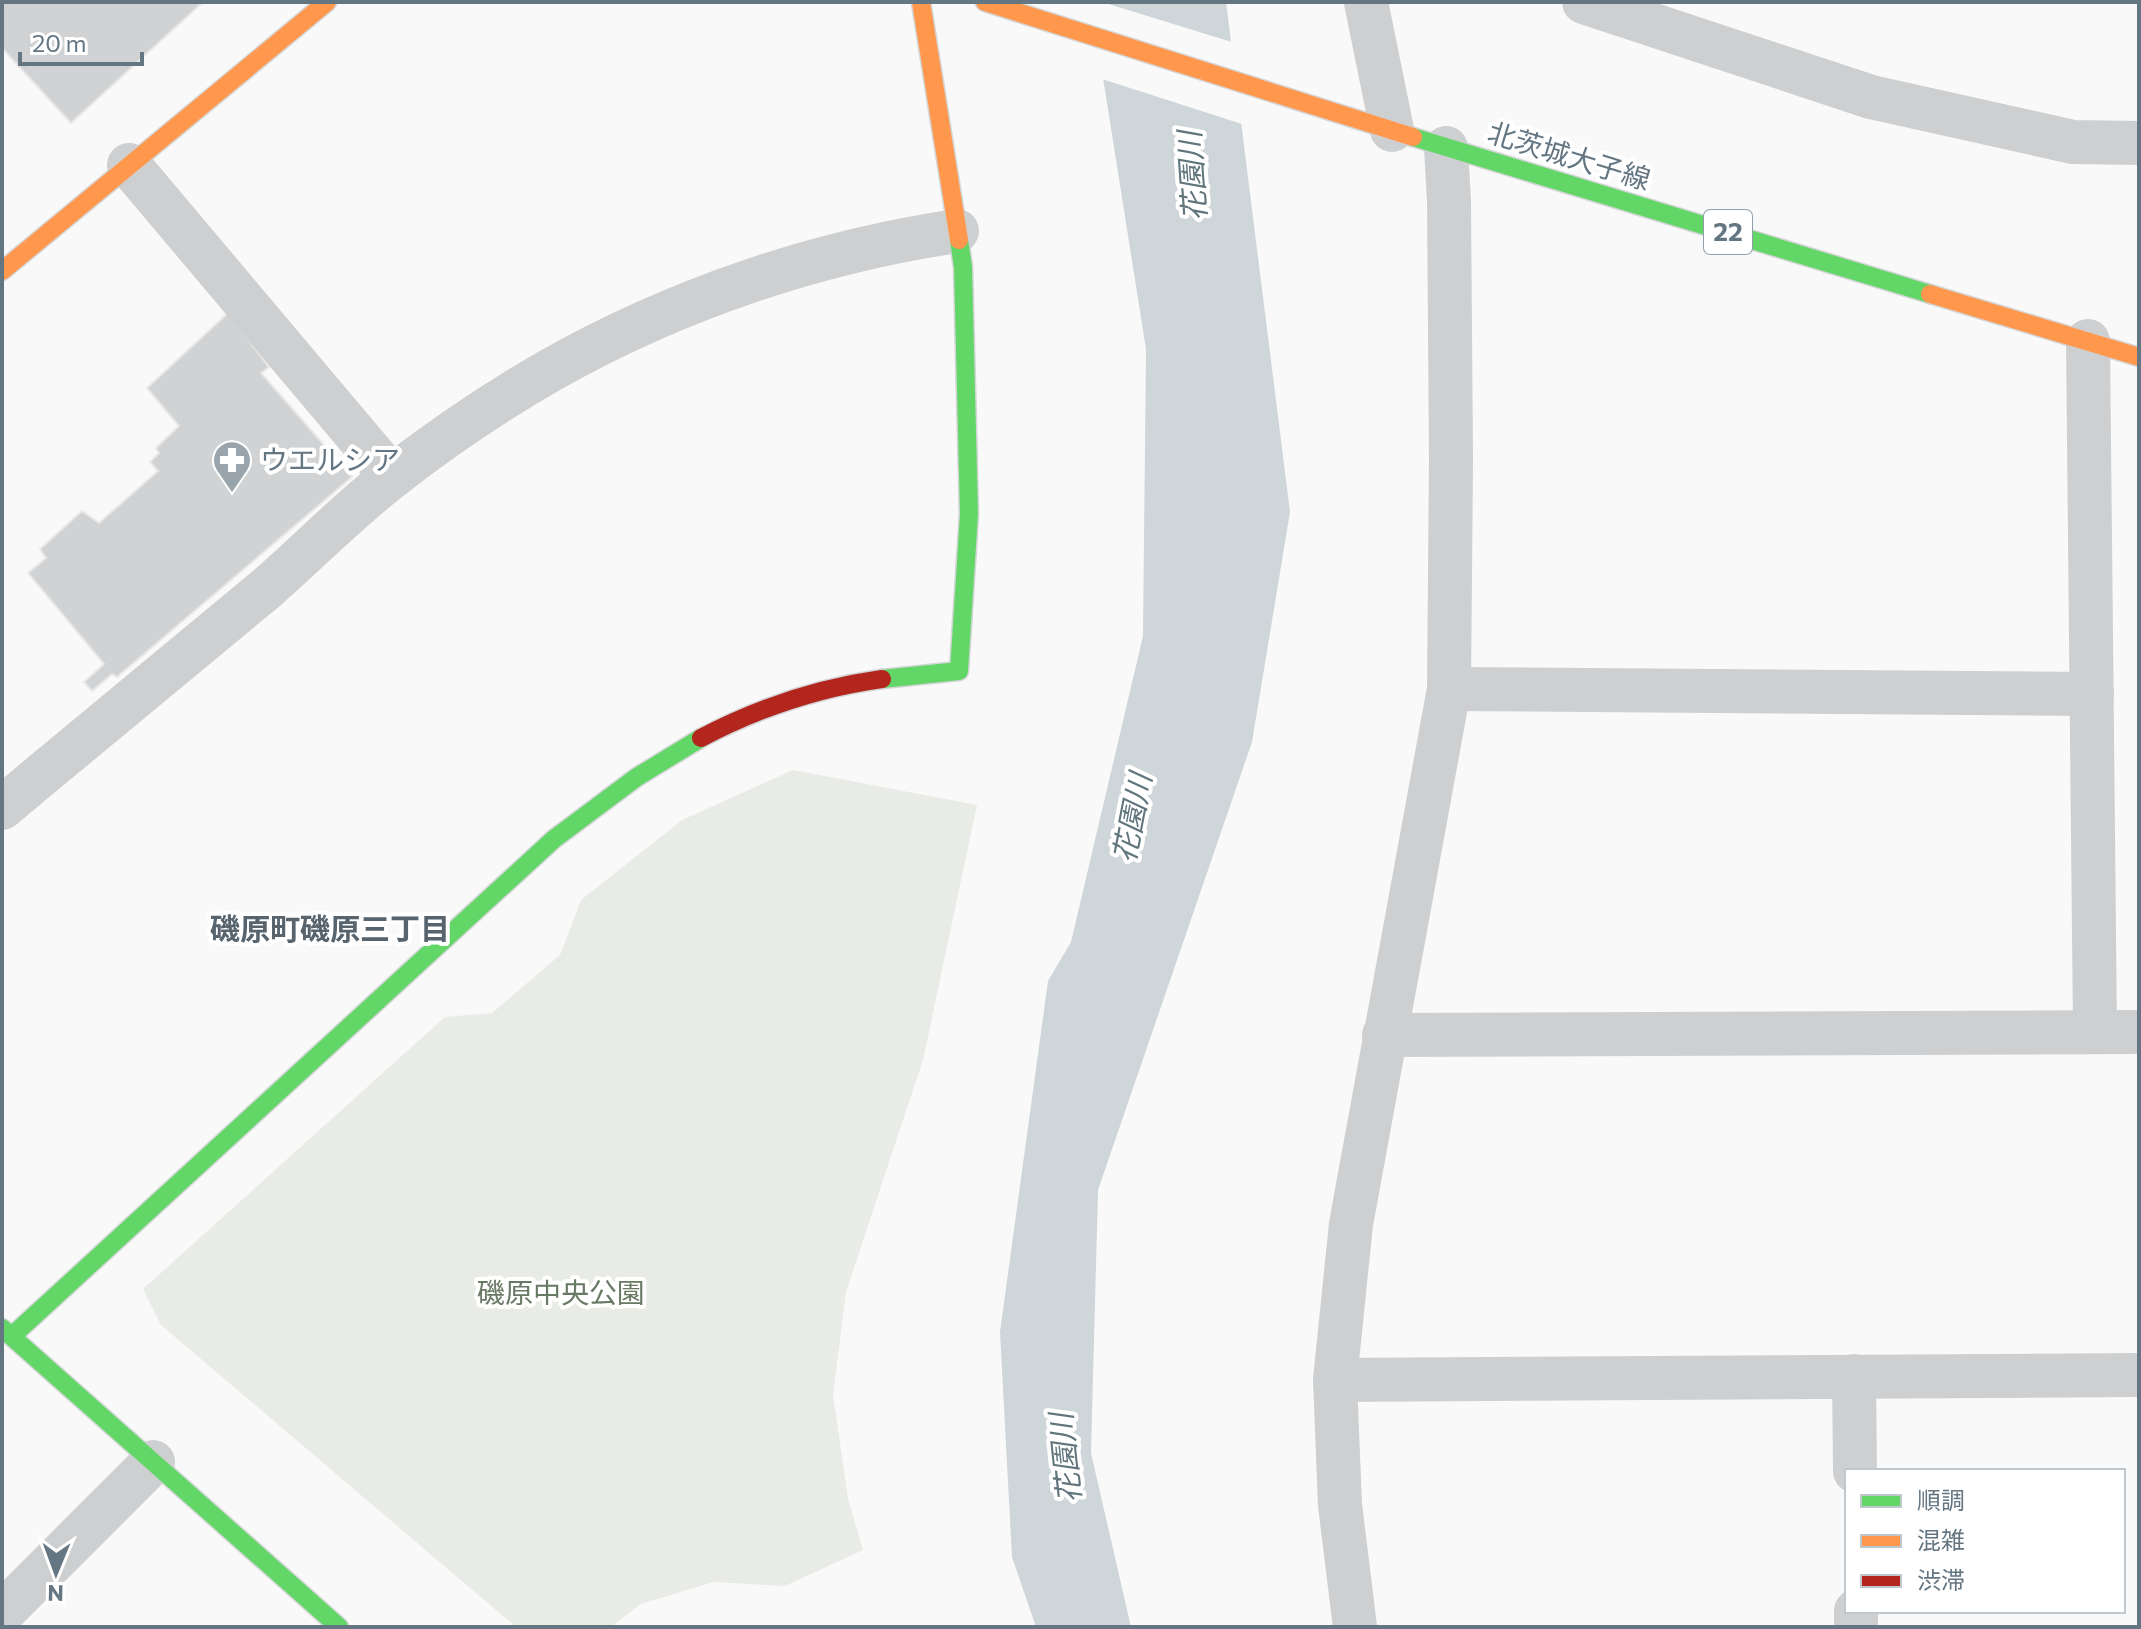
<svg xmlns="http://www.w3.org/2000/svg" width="2141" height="1629" viewBox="0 0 2141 1629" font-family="Commissioner,'Noto Sans JP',sans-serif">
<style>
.green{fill:#e8ebe6}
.water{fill:#ced6d9}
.pier{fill:#f9f9f9}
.building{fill:#d0d2d3;stroke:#e8e8e8;stroke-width:2}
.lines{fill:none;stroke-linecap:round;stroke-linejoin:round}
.fast-casing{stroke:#d5d6d7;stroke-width:21}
.slow-casing{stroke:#d5d6d7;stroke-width:21}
.jam-casing{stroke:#d5d6d7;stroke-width:21}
.street{stroke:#cecfd0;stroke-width:44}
.fast{stroke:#63d668;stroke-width:18}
.slow{stroke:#ff974d;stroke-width:18}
.jam{stroke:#b3261e;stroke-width:18}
.labels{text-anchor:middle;stroke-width:8;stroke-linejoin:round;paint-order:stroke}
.shield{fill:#fff;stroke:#939fa8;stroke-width:2}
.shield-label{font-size:26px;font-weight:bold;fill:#657683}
.street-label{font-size:28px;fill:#657683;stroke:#fff}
.poi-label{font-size:28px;fill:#657683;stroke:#fff;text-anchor:start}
.park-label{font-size:28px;fill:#687a64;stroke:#fff}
.water-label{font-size:30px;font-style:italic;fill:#60757c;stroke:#fff}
.neighbourhood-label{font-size:30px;font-weight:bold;fill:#57646e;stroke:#fff}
</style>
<rect width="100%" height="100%" fill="#f9f9f9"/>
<!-- green -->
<polygon class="green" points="793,770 977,805 923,1060 846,1292 833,1395 848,1499 863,1550 785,1586 713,1582 641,1604 611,1627 516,1627 161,1325 143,1289 445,1017 492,1013 560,955 581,900 682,820"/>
<!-- water -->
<polygon class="water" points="1091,2 1226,2 1290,512 1252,742 1098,1190 1091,1453 1131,1627 1036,1627 1012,1557 1000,1332 1048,981 1071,942 1143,636 1146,349"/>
<!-- pier -->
<polygon class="pier" points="1087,2 1102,2 1235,43 1245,125 1099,78"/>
<!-- building -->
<g class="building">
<polygon points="2,2 203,2 71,123 2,48"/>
<polygon points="228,313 269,367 261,373 352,477 117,677 112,674 92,691 84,682 104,664 28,573 46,558 40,549 82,511 99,523 158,471 150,462 159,453 156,448 179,426 147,388"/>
</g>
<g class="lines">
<defs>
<g id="fast">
<polyline points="1413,137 1930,294"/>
<polyline points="882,679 959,671 969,514 963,267 959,240"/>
<polyline points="2,1328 339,1627"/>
<polyline points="12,1336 554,839 637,777 701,738"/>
</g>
<g id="slow">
<polyline points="921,2 959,240"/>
<polyline points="985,2 1413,137"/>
<polyline points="2,271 327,2"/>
<polyline points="1930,294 2139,357"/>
</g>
<path id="jam" d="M701,738c57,-30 116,-50 181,-59"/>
</defs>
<!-- fast casing -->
<use href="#fast" class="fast-casing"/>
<!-- slow casing -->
<use href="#slow" class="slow-casing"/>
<!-- jam casing -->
<use href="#jam" class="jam-casing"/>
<!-- street -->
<g class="street">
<polyline points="1366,2 1392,130"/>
<polyline points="1584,2 1871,97 2073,142 2139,143"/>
<polyline points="129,165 392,477"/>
<polyline points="2088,341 2095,1032"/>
<polyline points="1449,689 2092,694"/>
<path d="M2,808c88,-74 177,-147 265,-220 42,-37 82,-78 126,-112 49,-38 102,-74 156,-105 125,-71 266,-119 408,-140"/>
<polyline points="1384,1035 2139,1032"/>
<polyline points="1854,1376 1855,1471"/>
<polyline points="1335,1380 2139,1375"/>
<polyline points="1856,1611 1856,1627"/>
<polyline points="2,1613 153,1462"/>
<polyline points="1355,1627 1340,1505 1335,1380 1351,1224 1449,689 1451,459 1449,201 1446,148"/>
</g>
<!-- fast -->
<use href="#fast" class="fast"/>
<!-- slow -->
<use href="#slow" class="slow"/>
<!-- jam -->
<use href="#jam" class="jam"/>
</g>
<!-- icons -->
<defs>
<symbol id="pharmacy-pin" viewBox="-11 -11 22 30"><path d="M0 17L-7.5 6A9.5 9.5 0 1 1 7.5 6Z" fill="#99a4ac" stroke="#fff"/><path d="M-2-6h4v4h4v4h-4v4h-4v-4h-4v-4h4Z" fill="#fff"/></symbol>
</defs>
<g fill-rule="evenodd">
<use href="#pharmacy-pin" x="210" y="438" width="44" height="60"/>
</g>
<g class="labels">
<!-- shield labels -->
<rect class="shield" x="1704" y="210" width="48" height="44" rx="6"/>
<g class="shield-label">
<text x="1728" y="241">22</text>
</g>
<!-- street labels -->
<g class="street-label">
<text transform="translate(1569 156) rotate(17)" y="10">北茨城大子線</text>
</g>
<!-- poi labels -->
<g class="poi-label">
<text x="260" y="470">ウエルシア</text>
</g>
<!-- park labels -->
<g class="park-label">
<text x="561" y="1303">磯原中央公園</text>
</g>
<!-- water labels -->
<g class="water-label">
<text transform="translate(1193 176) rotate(-94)" y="10">花園川</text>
<text transform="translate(1133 818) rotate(-79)" y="10">花園川</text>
<text transform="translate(1066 1458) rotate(-96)" y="10">花園川</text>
</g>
<!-- neighbourhood labels -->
<g class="neighbourhood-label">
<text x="330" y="940">磯原町磯原三丁目</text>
</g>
</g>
<!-- border -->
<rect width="2141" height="1629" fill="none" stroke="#657683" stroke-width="8"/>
<!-- legend -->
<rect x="1845" y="1469" width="280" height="144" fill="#ffffff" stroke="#c1c8cd" stroke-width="2"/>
<rect x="1861" y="1495" width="40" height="12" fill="#63d668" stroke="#c1c8cd" stroke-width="2"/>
<text x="1917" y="1509" font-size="24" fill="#657683">順調</text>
<rect x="1861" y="1535" width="40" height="12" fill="#ff974d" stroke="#c1c8cd" stroke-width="2"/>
<text x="1917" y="1549" font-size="24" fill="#657683">混雑</text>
<rect x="1861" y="1575" width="40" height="12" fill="#b3261e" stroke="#c1c8cd" stroke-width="2"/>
<text x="1917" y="1589" font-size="24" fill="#657683">渋滞</text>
<!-- north arrow -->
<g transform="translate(56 1573) rotate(181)" stroke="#ffffff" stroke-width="6" paint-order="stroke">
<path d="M0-6L14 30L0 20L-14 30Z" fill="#657683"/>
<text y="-12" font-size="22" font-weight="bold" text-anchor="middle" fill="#657683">N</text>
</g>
<!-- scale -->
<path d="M20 52v12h122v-12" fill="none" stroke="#657683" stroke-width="4"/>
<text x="32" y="52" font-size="24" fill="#657683" stroke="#ffffff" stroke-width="6" paint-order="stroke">20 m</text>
</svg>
